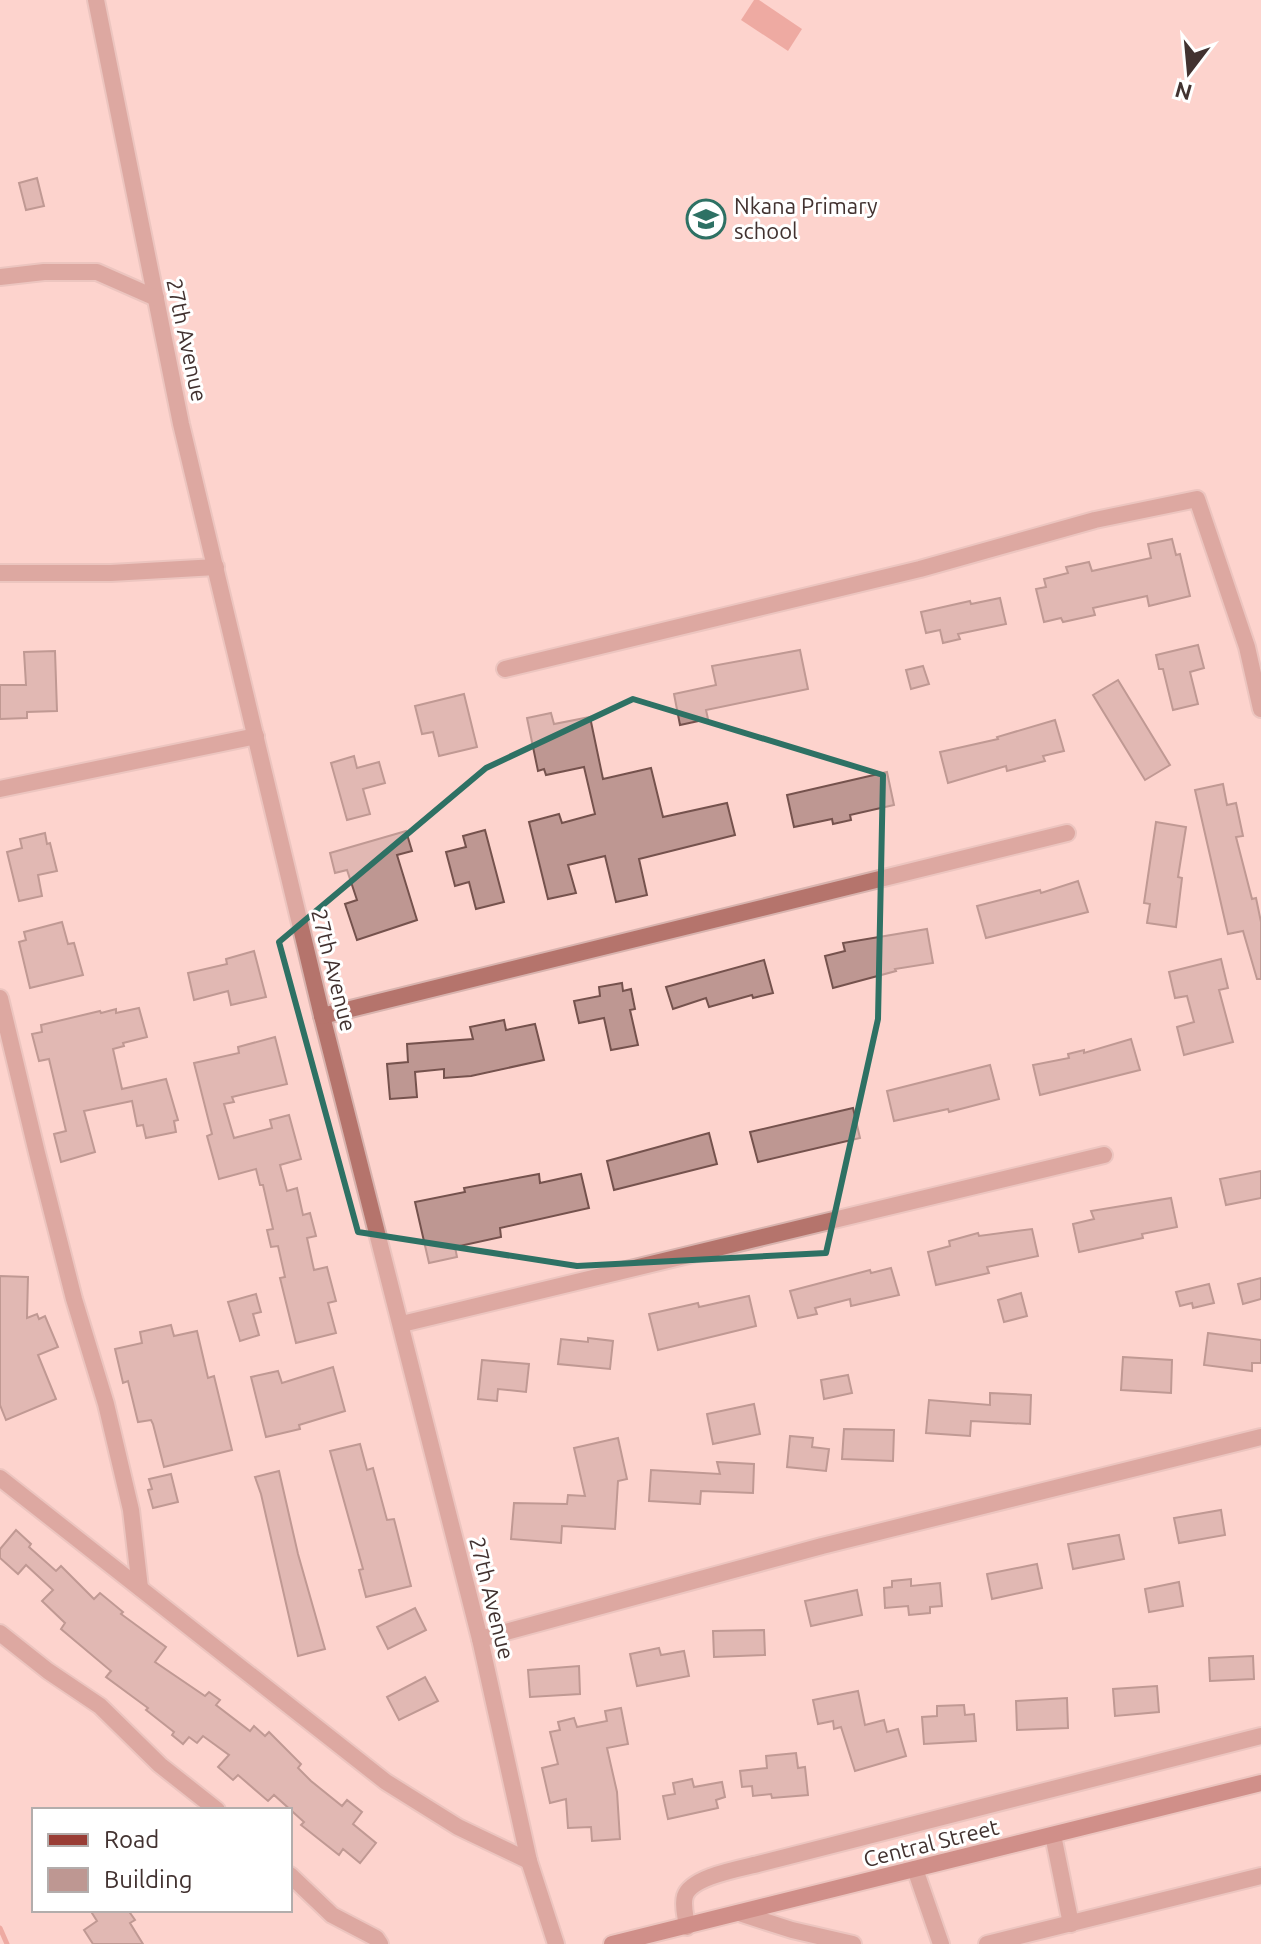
<svg xmlns="http://www.w3.org/2000/svg" width="1261" height="1944" viewBox="0 0 1261 1944" font-family="Ubuntu,sans-serif">
<style>
.water{fill:#dc796e}
.lines{fill:none;stroke-linecap:round;stroke-linejoin:round}
.stream{stroke:#dc796e;stroke-width:5}
.building{fill:#be9792;stroke:#75524d;stroke-width:2}
.street-casing{stroke:#d8b3ae;stroke-width:20}
.secondary-casing{stroke:#d8b3ae;stroke-width:20}
.street{stroke:#b5746c;stroke-width:16}
.secondary{stroke:#993d35;stroke-width:16}
.marked{fill:none;stroke:#2e7164;stroke-width:6;stroke-linejoin:round}
.labels{text-anchor:middle;stroke-width:6;stroke-linejoin:round;paint-order:stroke}
.poi-label{font-size:22px;fill:#423230;stroke:#fff;text-anchor:start}
.street-label{font-size:22px;fill:#423230;stroke:#fff}
</style>
<rect width="100%" height="100%" fill="#fdd3cd"/>
<!-- water -->
<polygon class="water" points="754,0 759,0 802,29 788,51 741,20"/>
<g class="lines">
<!-- stream -->
<polyline class="stream" points="0,1928 7,1944"/>
</g>
<!-- building -->
<g class="building">
<polygon points="37,178 44,206 26,210 19,183"/>
<polygon points="1172,539 1176,555 1180,554 1190,596 1149,606 1147,596 1093,608 1095,615 1063,622 1061,618 1044,622 1036,589 1046,587 1044,579 1068,573 1066,567 1089,562 1092,571 1151,558 1148,544"/>
<polygon points="1000,598 1006,624 958,634 960,639 943,643 940,630 926,633 921,612 970,601 971,604"/>
<polygon points="1198,645 1204,668 1190,672 1198,704 1173,710 1163,669 1159,669 1156,655"/>
<polygon points="800,650 808,689 706,710 708,719 680,725 674,694 716,685 712,666"/>
<polygon points="55,651 57,711 27,712 27,718 0,719 0,685 26,685 24,652"/>
<polygon points="923,666 929,684 911,689 906,670"/>
<polygon points="1118,680 1170,765 1145,780 1093,695"/>
<polygon points="464,694 477,747 439,756 433,732 422,734 415,706"/>
<polygon points="551,713 554,724 590,717 603,779 651,768 663,817 727,803 735,835 639,859 647,895 616,902 605,856 568,865 576,893 548,899 529,822 559,814 562,823 595,814 584,767 546,775 544,769 538,771 527,718"/>
<polygon points="1055,720 1064,751 1043,756 1045,761 1007,771 1006,766 948,783 940,752 998,739 997,737"/>
<polygon points="354,756 357,768 379,762 385,783 363,789 370,814 347,820 331,763"/>
<polygon points="887,772 894,805 850,815 851,820 833,824 832,819 794,827 787,795"/>
<polygon points="1223,784 1227,805 1236,803 1243,836 1236,837 1252,899 1256,898 1261,922 1261,979 1257,979 1243,931 1228,934 1195,790"/>
<polygon points="1156,822 1186,827 1178,877 1182,878 1176,927 1147,923 1150,904 1144,903"/>
<polygon points="485,830 504,902 476,909 469,882 455,886 446,852 466,847 463,836"/>
<polygon points="406,831 412,851 397,855 417,920 357,940 345,904 357,900 347,870 335,873 330,853"/>
<polygon points="45,833 47,844 50,843 57,871 38,875 42,896 19,901 7,852 22,848 20,839"/>
<polygon points="1078,881 1088,912 986,938 977,906 1040,890 1041,893"/>
<polygon points="62,922 68,944 74,943 83,975 30,988 19,942 26,940 24,932"/>
<polygon points="927,929 933,963 895,969 896,971 833,988 825,956 845,951 843,943"/>
<polygon points="254,951 266,997 231,1005 228,991 194,1000 188,973 227,964 226,959"/>
<polygon points="1221,959 1228,988 1219,990 1233,1042 1184,1055 1177,1027 1194,1022 1187,996 1175,998 1169,972"/>
<polygon points="764,960 773,993 753,998 752,995 709,1007 706,998 673,1009 666,987"/>
<polygon points="622,983 623,991 631,989 635,1009 630,1010 638,1045 611,1050 604,1018 579,1023 574,1001 600,996 599,987"/>
<polygon points="139,1008 147,1037 123,1043 124,1046 113,1049 122,1089 166,1079 178,1120 174,1121 176,1132 146,1138 143,1125 137,1126 132,1101 84,1111 95,1152 61,1162 54,1134 66,1131 49,1059 39,1061 32,1034 42,1032 41,1025 100,1011 101,1013 116,1009 116,1013"/>
<polygon points="504,1020 506,1030 535,1024 544,1060 471,1076 444,1078 444,1069 415,1072 417,1097 390,1099 387,1064 408,1062 407,1044 473,1039 470,1027"/>
<polygon points="275,1037 287,1084 232,1097 234,1102 224,1104 234,1138 272,1128 270,1120 289,1115 301,1159 280,1165 287,1191 297,1188 303,1215 310,1213 316,1236 307,1238 314,1270 327,1267 336,1301 328,1303 336,1333 296,1343 280,1278 285,1277 278,1246 271,1247 267,1230 273,1229 263,1185 260,1185 256,1169 219,1179 207,1136 212,1134 194,1063 239,1053 238,1047"/>
<polygon points="1131,1039 1140,1070 1040,1095 1033,1065 1069,1058 1068,1054 1084,1050 1084,1053"/>
<polygon points="990,1065 999,1099 949,1112 948,1109 894,1121 887,1091"/>
<polygon points="853,1108 860,1138 758,1162 750,1132"/>
<polygon points="709,1133 717,1164 614,1190 607,1161"/>
<polygon points="1261,1171 1261,1198 1226,1205 1220,1179"/>
<polygon points="539,1174 540,1183 581,1174 589,1208 500,1228 501,1237 455,1247 457,1257 429,1263 415,1202 465,1192 464,1188"/>
<polygon points="1171,1198 1177,1227 1142,1234 1143,1238 1079,1252 1073,1224 1094,1219 1091,1211"/>
<polygon points="1032,1229 1038,1256 987,1267 989,1273 936,1285 928,1252 950,1246 949,1241 978,1233 979,1236"/>
<polygon points="891,1268 899,1295 851,1306 850,1299 815,1308 817,1314 798,1318 790,1291 870,1270 871,1273"/>
<polygon points="0,1276 28,1277 27,1318 37,1314 39,1319 45,1316 58,1347 38,1355 56,1399 6,1420 0,1405"/>
<polygon points="1261,1278 1261,1299 1243,1304 1238,1284"/>
<polygon points="1209,1284 1214,1303 1193,1308 1192,1303 1180,1306 1176,1292"/>
<polygon points="1021,1293 1027,1316 1004,1322 998,1300"/>
<polygon points="256,1294 261,1312 253,1314 259,1335 240,1341 228,1302"/>
<polygon points="749,1296 756,1326 658,1350 649,1314 698,1303 699,1307"/>
<polygon points="171,1325 174,1336 197,1331 208,1378 214,1376 232,1450 164,1467 153,1424 151,1420 138,1422 128,1381 123,1383 115,1349 142,1343 140,1332"/>
<polygon points="1208,1333 1261,1340 1261,1363 1252,1363 1252,1371 1204,1365"/>
<polygon points="588,1338 613,1341 610,1369 558,1364 561,1339 588,1342"/>
<polygon points="1123,1357 1172,1360 1171,1393 1121,1390"/>
<polygon points="482,1360 529,1364 526,1392 498,1389 497,1401 478,1399"/>
<polygon points="333,1367 345,1411 299,1425 300,1429 266,1437 251,1377 278,1371 282,1383"/>
<polygon points="848,1375 852,1393 824,1399 821,1380"/>
<polygon points="990,1393 1031,1395 1030,1424 971,1421 970,1436 926,1433 929,1400 990,1405"/>
<polygon points="754,1404 760,1434 713,1444 707,1414"/>
<polygon points="844,1429 894,1430 893,1461 842,1459"/>
<polygon points="790,1436 813,1438 812,1447 829,1449 826,1471 787,1467"/>
<polygon points="618,1438 627,1479 618,1481 615,1529 562,1526 561,1543 511,1539 514,1503 567,1504 568,1495 585,1496 574,1448"/>
<polygon points="360,1444 367,1470 373,1468 387,1520 394,1519 411,1586 366,1597 359,1570 363,1569 330,1451"/>
<polygon points="717,1462 754,1464 753,1493 701,1491 700,1504 649,1501 651,1470 720,1474"/>
<polygon points="279,1471 298,1554 325,1649 298,1656 261,1494 255,1477"/>
<polygon points="171,1474 178,1502 153,1508 148,1490 152,1489 149,1479"/>
<polygon points="1221,1510 1225,1535 1179,1543 1174,1518"/>
<polygon points="16,1530 31,1544 29,1547 56,1571 61,1566 94,1599 100,1593 123,1612 121,1614 166,1647 155,1662 205,1696 209,1692 220,1700 216,1705 250,1731 254,1726 265,1736 269,1732 301,1764 298,1768 311,1781 342,1806 347,1800 362,1812 353,1824 376,1843 360,1863 343,1849 339,1855 301,1825 304,1822 274,1795 268,1801 238,1775 233,1780 218,1767 229,1755 203,1736 197,1743 189,1737 183,1744 172,1735 174,1732 146,1710 148,1708 106,1677 111,1671 61,1629 65,1623 42,1601 53,1590 26,1565 18,1574 0,1558 0,1549"/>
<polygon points="1119,1535 1124,1559 1073,1569 1068,1544"/>
<polygon points="1037,1564 1042,1588 992,1599 987,1574"/>
<polygon points="911,1579 911,1586 940,1583 942,1606 930,1607 930,1613 909,1615 908,1606 885,1608 884,1588 892,1587 892,1581"/>
<polygon points="1179,1582 1183,1606 1149,1612 1145,1589"/>
<polygon points="857,1590 862,1615 811,1626 805,1601"/>
<polygon points="415,1608 426,1630 388,1649 377,1627"/>
<polygon points="764,1630 765,1655 714,1657 713,1631"/>
<polygon points="659,1648 661,1655 684,1651 689,1676 637,1686 630,1654"/>
<polygon points="1253,1656 1254,1679 1210,1681 1209,1658"/>
<polygon points="579,1666 580,1694 530,1697 528,1670"/>
<polygon points="425,1677 438,1701 399,1720 387,1697"/>
<polygon points="1157,1686 1159,1712 1115,1716 1113,1689"/>
<polygon points="858,1691 865,1725 884,1720 887,1732 898,1729 906,1756 855,1771 841,1727 834,1729 833,1721 818,1724 813,1700"/>
<polygon points="1067,1698 1068,1728 1017,1730 1016,1701"/>
<polygon points="964,1705 965,1715 974,1714 976,1741 924,1744 922,1717 937,1716 937,1706"/>
<polygon points="621,1708 628,1744 607,1748 617,1792 620,1839 592,1841 591,1827 568,1828 566,1799 550,1803 542,1768 558,1764 550,1732 560,1730 558,1722 574,1718 577,1727 607,1721 605,1711"/>
<polygon points="796,1753 798,1768 805,1767 808,1795 772,1798 771,1794 753,1796 752,1786 742,1787 740,1771 767,1768 766,1756"/>
<polygon points="692,1779 694,1787 722,1782 725,1797 716,1800 718,1808 668,1819 663,1796 675,1794 673,1783"/>
<polygon points="90,1910 128,1910 135,1920 130,1923 143,1944 93,1944 84,1930 97,1921"/>
</g>
<g class="lines">
<defs>
<g id="street">
<polyline points="96,0 181,424 322,1016 480,1639 529,1861 556,1944"/>
<polyline points="0,277 44,272 97,272 156,298"/>
<polyline points="0,573 111,573 216,567"/>
<polyline points="505,669 920,569 1095,520 1197,499 1247,647 1261,709"/>
<polyline points="0,789 256,736"/>
<polyline points="0,998 37,1153 74,1299 106,1404 131,1510 140,1588"/>
<polyline points="322,1016 1067,833"/>
<polyline points="402,1324 1104,1155"/>
<polyline points="0,1478 386,1782 458,1827 529,1861"/>
<polyline points="0,1633 48,1671 100,1706 160,1765 217,1810"/>
<polyline points="480,1639 822,1546 1261,1437"/>
<polyline points="1053,1835 1071,1924"/>
<polyline points="915,1869 941,1944"/>
<polyline points="290,1875 332,1915 376,1938 380,1944"/>
<polyline points="742,1914 792,1930 853,1944"/>
<path d="M687,1927c-1,-10 -5,-21 -2,-31 6,-19 53,-27 73,-32l503,-128"/>
<polyline points="987,1944 1261,1876"/>
</g>
<polyline id="secondary" points="612,1944 1261,1783"/>
</defs>
<!-- street casing -->
<use href="#street" class="street-casing"/>
<!-- secondary casing -->
<use href="#secondary" class="secondary-casing"/>
<!-- street -->
<use href="#street" class="street"/>
<!-- secondary -->
<use href="#secondary" class="secondary"/>
</g>
<!-- marked area -->
<path d="M0 0H1261V1944H0ZM633,699l250,76 -5,244 -52,234 -249,13 -219,-34 -79,-290 207,-174z" fill="#fdd3cd" fill-opacity=".55" fill-rule="evenodd"/>
<path class="marked" d="M633,699l250,76 -5,244 -52,234 -249,13 -219,-34 -79,-290 207,-174z"/>
<!-- icons -->
<defs>
<symbol id="school-ring" viewBox="-11 -11 22 22"><circle r="9.5" fill="#fff" stroke="#2e7164" stroke-width="1.5"/><path d="M0-5L7-2L0 1L-7-2ZM-4 1L0 2.5L4 1V4Q0 6-4 4Z" fill="#2e7164"/></symbol>
</defs>
<g fill-rule="evenodd">
<use href="#school-ring" x="684" y="197" width="44" height="44"/>
</g>
<g class="labels">
<!-- poi labels -->
<g class="poi-label">
<text x="734" y="214">Nkana Primary<tspan x="734" dy="25">school</tspan></text>
</g>
<!-- street labels -->
<g class="street-label">
<text transform="translate(187 340) rotate(78)" y="8">27th Avenue</text>
<text transform="translate(334 970) rotate(76)" y="8">27th Avenue</text>
<text transform="translate(492 1598) rotate(76)" y="8">27th Avenue</text>
<text transform="translate(931 1843) rotate(-14)" y="8">Central Street</text>
</g>
</g>
<!-- legend -->
<rect x="32" y="1808" width="260" height="104" fill="#ffffff" stroke="#b3adac" stroke-width="2"/>
<rect x="48" y="1834" width="40" height="12" fill="#993d35" stroke="#b3adac" stroke-width="2"/>
<text x="104" y="1848" font-size="24" fill="#423230">Road</text>
<rect x="48" y="1868" width="40" height="24" fill="#be9792" stroke="#b3adac" stroke-width="2"/>
<text x="104" y="1888" font-size="24" fill="#423230">Building</text>
<!-- north arrow -->
<g transform="translate(1189 72) rotate(196)" stroke="#ffffff" stroke-width="6" paint-order="stroke">
<path d="M0-6L14 30L0 20L-14 30Z" fill="#423230"/>
<text y="-12" font-size="22" font-weight="bold" text-anchor="middle" fill="#423230">N</text>
</g>
</svg>
